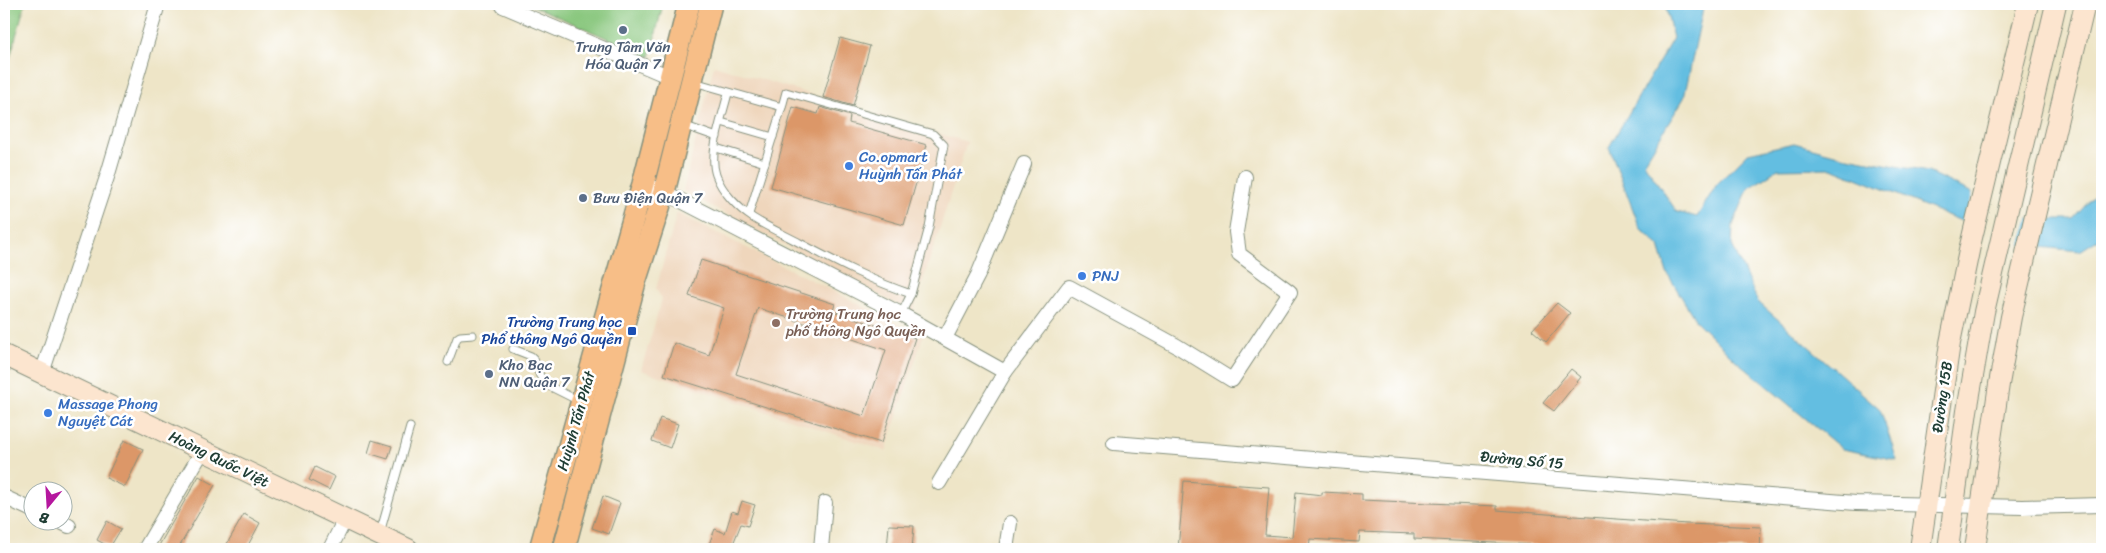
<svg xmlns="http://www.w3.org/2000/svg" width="2106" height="553" viewBox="0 0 2106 553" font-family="Sriracha,sans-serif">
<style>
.built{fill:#efd6bc}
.green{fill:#87c67c;stroke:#538258}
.water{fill:#63bee1;stroke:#417e8a}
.pier{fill:#eee5c7}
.building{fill:#dc9768;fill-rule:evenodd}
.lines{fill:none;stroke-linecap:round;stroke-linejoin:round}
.lane-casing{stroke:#86917e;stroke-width:9}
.street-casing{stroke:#86917e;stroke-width:16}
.secondary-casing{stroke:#86917e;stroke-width:22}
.primary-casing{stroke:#86917e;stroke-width:24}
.lane{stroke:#fff;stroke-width:7}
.street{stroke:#fff;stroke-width:14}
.secondary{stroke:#fce5cf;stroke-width:20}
.primary{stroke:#f7be87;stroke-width:21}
.service-dot{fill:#5c6f8a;stroke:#fff;stroke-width:2}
.shop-dot{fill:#3f7fe0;stroke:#fff;stroke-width:2}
.education-dot{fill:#8d6e63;stroke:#fff;stroke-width:2}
.transit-dot{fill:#1a4fb4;stroke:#fff;stroke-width:2}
.labels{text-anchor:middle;stroke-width:5;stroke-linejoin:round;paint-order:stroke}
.service-label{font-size:15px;fill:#4e5e75;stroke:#fff;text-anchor:start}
.shop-label{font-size:15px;fill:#366cbe;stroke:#fff;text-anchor:start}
.education-label{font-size:15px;fill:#785e54;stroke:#fff;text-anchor:start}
.transit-label{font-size:15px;fill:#164399;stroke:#fff;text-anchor:end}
.street-label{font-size:15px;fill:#1f3d34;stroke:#fff}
</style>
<rect width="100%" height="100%" fill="#fff"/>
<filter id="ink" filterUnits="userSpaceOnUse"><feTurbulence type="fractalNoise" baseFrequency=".02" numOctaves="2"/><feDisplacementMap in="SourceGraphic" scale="10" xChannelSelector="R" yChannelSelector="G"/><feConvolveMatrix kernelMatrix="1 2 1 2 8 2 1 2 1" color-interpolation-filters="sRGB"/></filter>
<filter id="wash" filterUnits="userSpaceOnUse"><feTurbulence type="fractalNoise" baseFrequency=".0096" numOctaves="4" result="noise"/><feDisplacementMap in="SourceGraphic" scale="20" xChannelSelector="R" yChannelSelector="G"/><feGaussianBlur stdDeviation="1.12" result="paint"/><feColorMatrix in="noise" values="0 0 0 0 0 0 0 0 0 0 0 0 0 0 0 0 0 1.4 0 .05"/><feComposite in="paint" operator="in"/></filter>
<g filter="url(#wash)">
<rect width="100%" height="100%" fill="#eee5c7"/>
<!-- built -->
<g class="built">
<polygon points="714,65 967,142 913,313 683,191"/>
<polygon points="677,213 923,336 886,451 641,370 662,299 656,289"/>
</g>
<!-- green -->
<g class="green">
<polygon points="4,4 25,4 4,79"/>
<polygon points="529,4 663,4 650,57"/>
</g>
<!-- water -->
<polygon class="water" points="1665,4 1704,4 1684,98 1644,163 1677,212 1697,217 1717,184 1748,153 1794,143 1842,156 1928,172 2028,219 2073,219 2102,187 2102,237 2080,251 2020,245 1832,168 1778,169 1748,189 1733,225 1732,245 1758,302 1880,409 1897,460 1842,449 1733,358 1696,321 1667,273 1659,246 1640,228 1609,147 1673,38"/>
<!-- pier -->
<polygon class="pier" points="1973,191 2029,217 2020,248 1965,226"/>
<g id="blocks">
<!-- building -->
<g class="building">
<polygon points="840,38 870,46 853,106 823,97"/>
<polygon points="793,107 818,114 820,107 850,116 849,123 927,145 904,225 771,187"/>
<path d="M701,260l134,44 -2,7 82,27 -34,105 -217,-68 10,-32 35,12 15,-47 -35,-12zM758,308l128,42 -22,66 -128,-42z"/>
<polygon points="1557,303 1570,313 1546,342 1532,330"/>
<polygon points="1571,369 1581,377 1554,411 1543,403"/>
<polygon points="660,418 678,424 670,448 652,441"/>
<polygon points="124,440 143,449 125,487 106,478"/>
<polygon points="372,440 392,446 388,459 368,453"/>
<polygon points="315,467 335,477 329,490 309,480"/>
<polygon points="199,476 215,485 178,549 157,549"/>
<polygon points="1184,481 1269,487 1265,535 1292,537 1296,492 1322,495 1322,492 1362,494 1362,500 1497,506 1497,510 1547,514 1687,524 1761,527 1760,549 1554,549 1554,546 1414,539 1414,534 1360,532 1359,542 1310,539 1309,549 1178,549"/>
<polygon points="603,496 620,503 609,534 592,528"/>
<polygon points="742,501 755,505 748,526 741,524 731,549 707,549 715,529 725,533 732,511 738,513"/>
<polygon points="244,514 260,523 246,549 224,549"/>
<polygon points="107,521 121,529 110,547 97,540"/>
<polygon points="889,525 914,526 912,549 887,549"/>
</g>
</g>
</g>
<g filter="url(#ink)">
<use href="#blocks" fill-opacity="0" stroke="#86917e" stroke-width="1"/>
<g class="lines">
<defs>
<g id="lane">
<path d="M694,82l88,25 4,-15 147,42 11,11 -15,82 -18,67c-39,-13 -75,-32 -111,-51 -15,-8 -33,-16 -47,-25 -15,-10 -31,-26 -37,-43 -8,-22 7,-60 12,-82"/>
<polyline points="721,122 773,137"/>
<polyline points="683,125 717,137"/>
<polyline points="716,148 765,163"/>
<polyline points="749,214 782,107"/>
<polyline points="901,314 911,294"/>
<polyline points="513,349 531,356 534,359 540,376 549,386 579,401"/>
<polyline points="448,362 457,338 460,336 473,335"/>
<polyline points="380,533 410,427"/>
</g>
<g id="street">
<polyline points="503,6 670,77"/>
<polyline points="643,184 664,192 901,314 1005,372"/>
<polyline points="945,338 978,275 1024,164"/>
<polyline points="42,373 108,174 158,4"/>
<polyline points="1114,443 1856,503 2023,507 2102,505"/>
<polyline points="939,483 1005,372 1069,287 1177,346 1232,380 1290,292 1239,254 1236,232 1245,177"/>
<polyline points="4,497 32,510"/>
<polyline points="57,520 69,526"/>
<polyline points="145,549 203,450"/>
<polyline points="330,549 345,519"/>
<polyline points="821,549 825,503"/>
<polyline points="1006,549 1010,523"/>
</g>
<g id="secondary">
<polyline points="4,355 408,549"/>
<polyline points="1920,549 1950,343 1970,246 2028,4"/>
<polyline points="1948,549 1967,411 1984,312 2056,4"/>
<polyline points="1975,549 1999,384 2011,317 2085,4"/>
</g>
<g id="primary">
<polyline points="540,549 643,184 689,4"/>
<polyline points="564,549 635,282 664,192 711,4"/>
</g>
</defs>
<!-- lane casing -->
<use href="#lane" class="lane-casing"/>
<!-- street casing -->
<use href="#street" class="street-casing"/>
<!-- secondary casing -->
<use href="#secondary" class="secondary-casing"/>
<!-- primary casing -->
<use href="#primary" class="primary-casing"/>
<!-- lane -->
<use href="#lane" class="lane"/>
<!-- street -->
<use href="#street" class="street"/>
<!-- secondary -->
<use href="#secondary" class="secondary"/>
<!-- primary -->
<use href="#primary" class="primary"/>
</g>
</g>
<!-- markers -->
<g class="service-dot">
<circle cx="623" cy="30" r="5"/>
<circle cx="583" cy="198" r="5"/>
<circle cx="489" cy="374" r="5"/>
</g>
<g class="shop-dot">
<circle cx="849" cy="166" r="5"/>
<circle cx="1082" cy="276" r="5"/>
<circle cx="48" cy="413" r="5"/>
</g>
<circle class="education-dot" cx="776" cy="323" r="5"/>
<rect class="transit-dot" x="627" y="326" width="10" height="10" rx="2.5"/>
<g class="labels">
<!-- service labels -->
<g class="service-label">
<text x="623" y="52" text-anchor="middle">Trung Tâm Văn<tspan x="623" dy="17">Hóa Quận 7</tspan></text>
<text x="593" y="203">Bưu Điện Quận 7</text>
<text x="499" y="370">Kho Bạc<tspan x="499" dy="17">NN Quận 7</tspan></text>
</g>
<!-- shop labels -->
<g class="shop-label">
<text x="859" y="162">Co.opmart<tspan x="859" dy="17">Huỳnh Tấn Phát</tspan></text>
<text x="1092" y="281">PNJ</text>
<text x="58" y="409">Massage Phong<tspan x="58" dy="17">Nguyệt Cát</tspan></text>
</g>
<!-- education labels -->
<g class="education-label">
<text x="786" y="319">Trường Trung học<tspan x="786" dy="17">phổ thông Ngô Quyền</tspan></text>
</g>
<!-- transit labels -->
<g class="transit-label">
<text x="622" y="327">Trường Trung học<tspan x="622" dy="17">Phổ thông Ngô Quyền</tspan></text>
</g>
<!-- street labels -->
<g class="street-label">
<text transform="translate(1942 397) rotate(-82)" y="5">Đường 15B</text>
<text transform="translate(576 421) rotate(-74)" y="5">Huỳnh Tấn Phát</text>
<text transform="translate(219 459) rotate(26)" y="5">Hoàng Quốc Việt</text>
<text transform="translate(1522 460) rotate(5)" y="5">Đường Số 15</text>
</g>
</g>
<!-- margin -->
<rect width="2106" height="553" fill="none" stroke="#fff" stroke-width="20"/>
<!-- north arrow -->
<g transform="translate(48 506) rotate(198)"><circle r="24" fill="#ffffff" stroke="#a5b1ae"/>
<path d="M0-4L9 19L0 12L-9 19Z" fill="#b5179e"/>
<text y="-8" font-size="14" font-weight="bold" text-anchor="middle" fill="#1f3d34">B</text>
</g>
</svg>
